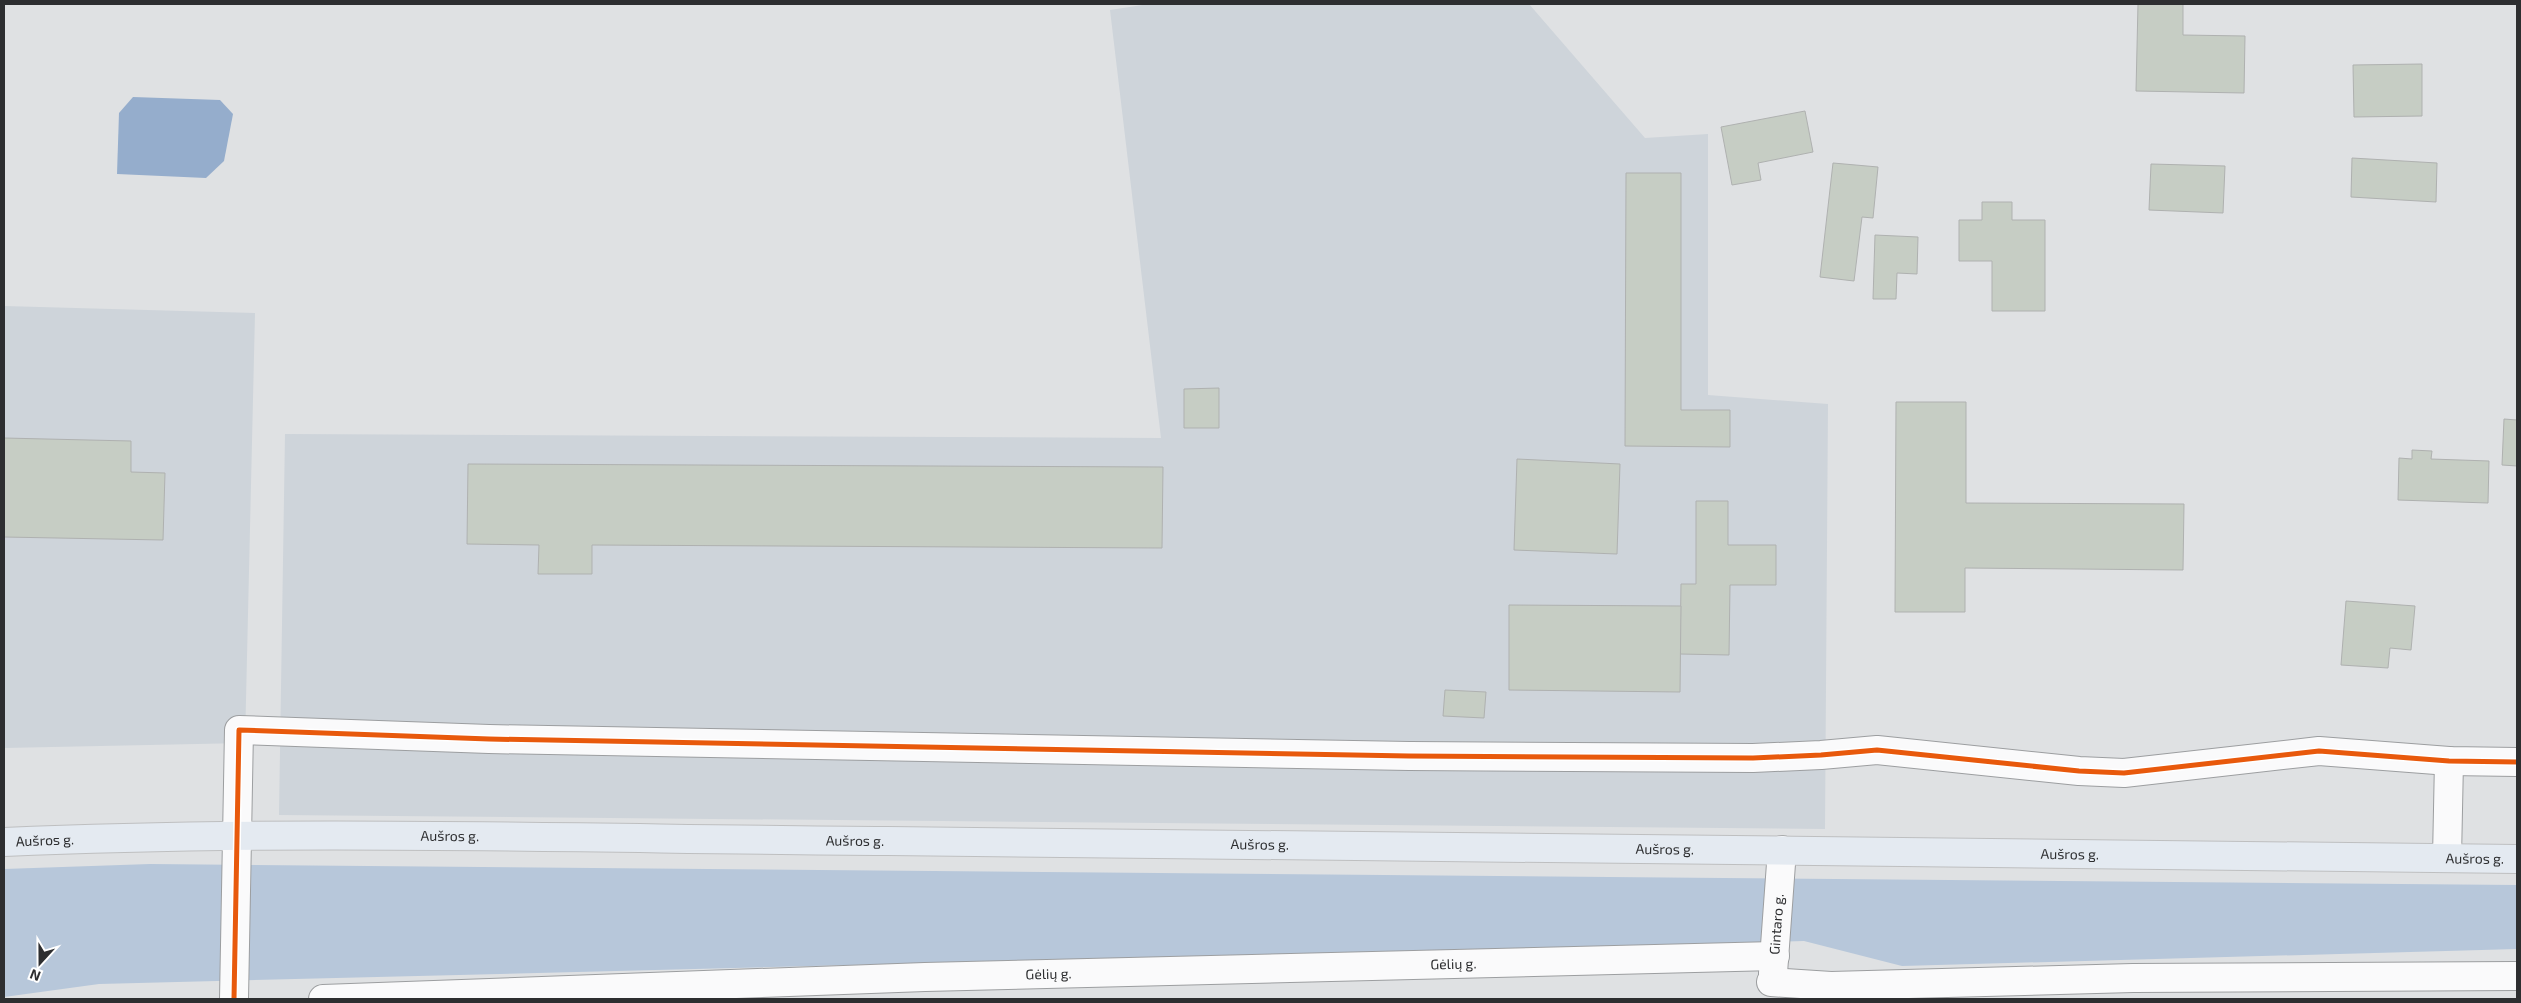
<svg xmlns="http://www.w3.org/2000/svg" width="2521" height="1003" viewBox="0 0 2521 1003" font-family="'Exo 2',sans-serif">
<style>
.built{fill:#ced4da}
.green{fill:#b7c7da}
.water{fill:#95adcc}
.building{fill:#c6cdc4;stroke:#afb1b0}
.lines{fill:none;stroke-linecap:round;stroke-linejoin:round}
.minor-casing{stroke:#9c9ea0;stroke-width:30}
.major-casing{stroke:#bebfc0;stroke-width:30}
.minor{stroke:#fafafb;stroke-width:28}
.major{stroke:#e4eaf1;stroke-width:28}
.cycleway-casing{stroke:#fff;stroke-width:8}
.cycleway{stroke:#e8590c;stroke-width:5}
.labels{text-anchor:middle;stroke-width:4;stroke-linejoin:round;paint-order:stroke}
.street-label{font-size:14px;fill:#2d2e30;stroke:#fff}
</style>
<rect width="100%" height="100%" fill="#dfe1e3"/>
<!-- built -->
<g class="built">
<polygon points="1149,4 1529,4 1645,138 1708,134 1708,395 1828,404 1825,829 279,815 285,434 1161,438 1110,10"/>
<polygon points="4,306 255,313 245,743 4,748"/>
</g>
<!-- green -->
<polygon class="green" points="150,864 2517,885 2517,949 1902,966 1804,941 99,984 4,997 4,869"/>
<!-- water -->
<polygon class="water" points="133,97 220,100 233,114 224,161 206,178 117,174 119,113"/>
<!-- building -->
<g class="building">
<polygon points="2138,4 2183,4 2183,35 2245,36 2244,93 2136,91"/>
<polygon points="2422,64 2422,116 2354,117 2353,65"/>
<polygon points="1805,111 1813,152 1758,163 1761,180 1732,185 1721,127"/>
<polygon points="2352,158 2437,163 2436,202 2351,197"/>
<polygon points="1833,163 1878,167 1873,218 1862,217 1854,281 1820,277"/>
<polygon points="2151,164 2225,166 2223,213 2149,210"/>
<polygon points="1626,173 1681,173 1681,410 1730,410 1730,447 1625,446"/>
<polygon points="1982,202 2012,202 2012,220 2045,220 2045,311 1992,311 1992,261 1959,261 1959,220 1982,220"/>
<polygon points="1875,235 1918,237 1917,274 1897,273 1896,299 1873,299"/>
<polygon points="1219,388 1219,428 1184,428 1184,389"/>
<polygon points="1896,402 1966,402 1966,503 2184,504 2183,570 1965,568 1965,612 1895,612"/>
<polygon points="2504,419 2517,420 2517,466 2502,465"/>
<polygon points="4,438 131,441 131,472 165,473 163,540 4,537"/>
<polygon points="2412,450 2432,451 2431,459 2489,461 2488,503 2398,500 2399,458 2412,459"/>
<polygon points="1517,459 1620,464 1617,554 1514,550"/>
<polygon points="468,464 1163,467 1162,548 592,545 592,574 538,574 539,545 467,544"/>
<polygon points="1696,501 1728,501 1728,545 1776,545 1776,585 1730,585 1729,655 1680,654 1681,584 1696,584"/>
<polygon points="2346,601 2415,606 2411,650 2390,648 2388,668 2341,665"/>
<polygon points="1509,605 1681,606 1680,692 1509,690"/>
<polygon points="1445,690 1486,692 1484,718 1443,716"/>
</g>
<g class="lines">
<defs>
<g id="minor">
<polyline points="2447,858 2449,761"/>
<path id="s1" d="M1773,973l9,-123"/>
<polyline points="1771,982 1831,986 2133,978 2517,976"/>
<polyline points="234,999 239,730 489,739 1409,756 1753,758 1821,755 1877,750 2079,771 2124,773 2319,751 2449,761 2517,762"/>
<path id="s2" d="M323,999l602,-22 850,-21"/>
</g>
<g id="major">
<path id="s3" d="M4,842c293,-13 590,-3 884,-1 543,4 1086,13 1629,18"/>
</g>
</defs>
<!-- minor casing -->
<use href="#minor" class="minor-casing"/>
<!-- major casing -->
<use href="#major" class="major-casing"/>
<!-- minor -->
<use href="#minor" class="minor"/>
<!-- major -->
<use href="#major" class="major"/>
<defs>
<polyline id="cycleway" points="234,999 239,730 489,739 1409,756 1753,758 1821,755 1877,750 2079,771 2124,773 2319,751 2449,761 2517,762"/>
</defs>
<!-- cycleway casing -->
<use href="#cycleway" class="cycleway-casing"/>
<!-- cycleway -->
<use href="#cycleway" class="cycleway"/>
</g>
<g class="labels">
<!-- street labels -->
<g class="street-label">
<text dy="5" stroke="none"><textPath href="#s3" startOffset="446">Aušros g.</textPath></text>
<text dy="5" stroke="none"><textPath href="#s3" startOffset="41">Aušros g.</textPath></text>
<text dy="5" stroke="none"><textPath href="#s3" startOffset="851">Aušros g.</textPath></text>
<text dy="5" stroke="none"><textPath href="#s3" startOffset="1256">Aušros g.</textPath></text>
<text dy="5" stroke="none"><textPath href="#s3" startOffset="1661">Aušros g.</textPath></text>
<text dy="5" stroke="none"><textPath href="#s3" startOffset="2066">Aušros g.</textPath></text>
<text dy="5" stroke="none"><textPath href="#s3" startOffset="2471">Aušros g.</textPath></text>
<text dy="5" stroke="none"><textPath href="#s1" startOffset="49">Gintaro g.</textPath></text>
<text dy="5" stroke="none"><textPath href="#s2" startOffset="1131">Gėlių g.</textPath></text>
<text dy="5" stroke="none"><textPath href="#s2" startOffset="726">Gėlių g.</textPath></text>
</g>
</g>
<!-- border -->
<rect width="2521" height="1003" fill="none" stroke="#2d2e30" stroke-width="10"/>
<!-- north arrow -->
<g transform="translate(40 963) rotate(201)" stroke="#ffffff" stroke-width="4" paint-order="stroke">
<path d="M0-4L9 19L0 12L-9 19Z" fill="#2d2e30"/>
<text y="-8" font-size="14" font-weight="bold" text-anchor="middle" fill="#2d2e30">N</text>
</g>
</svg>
